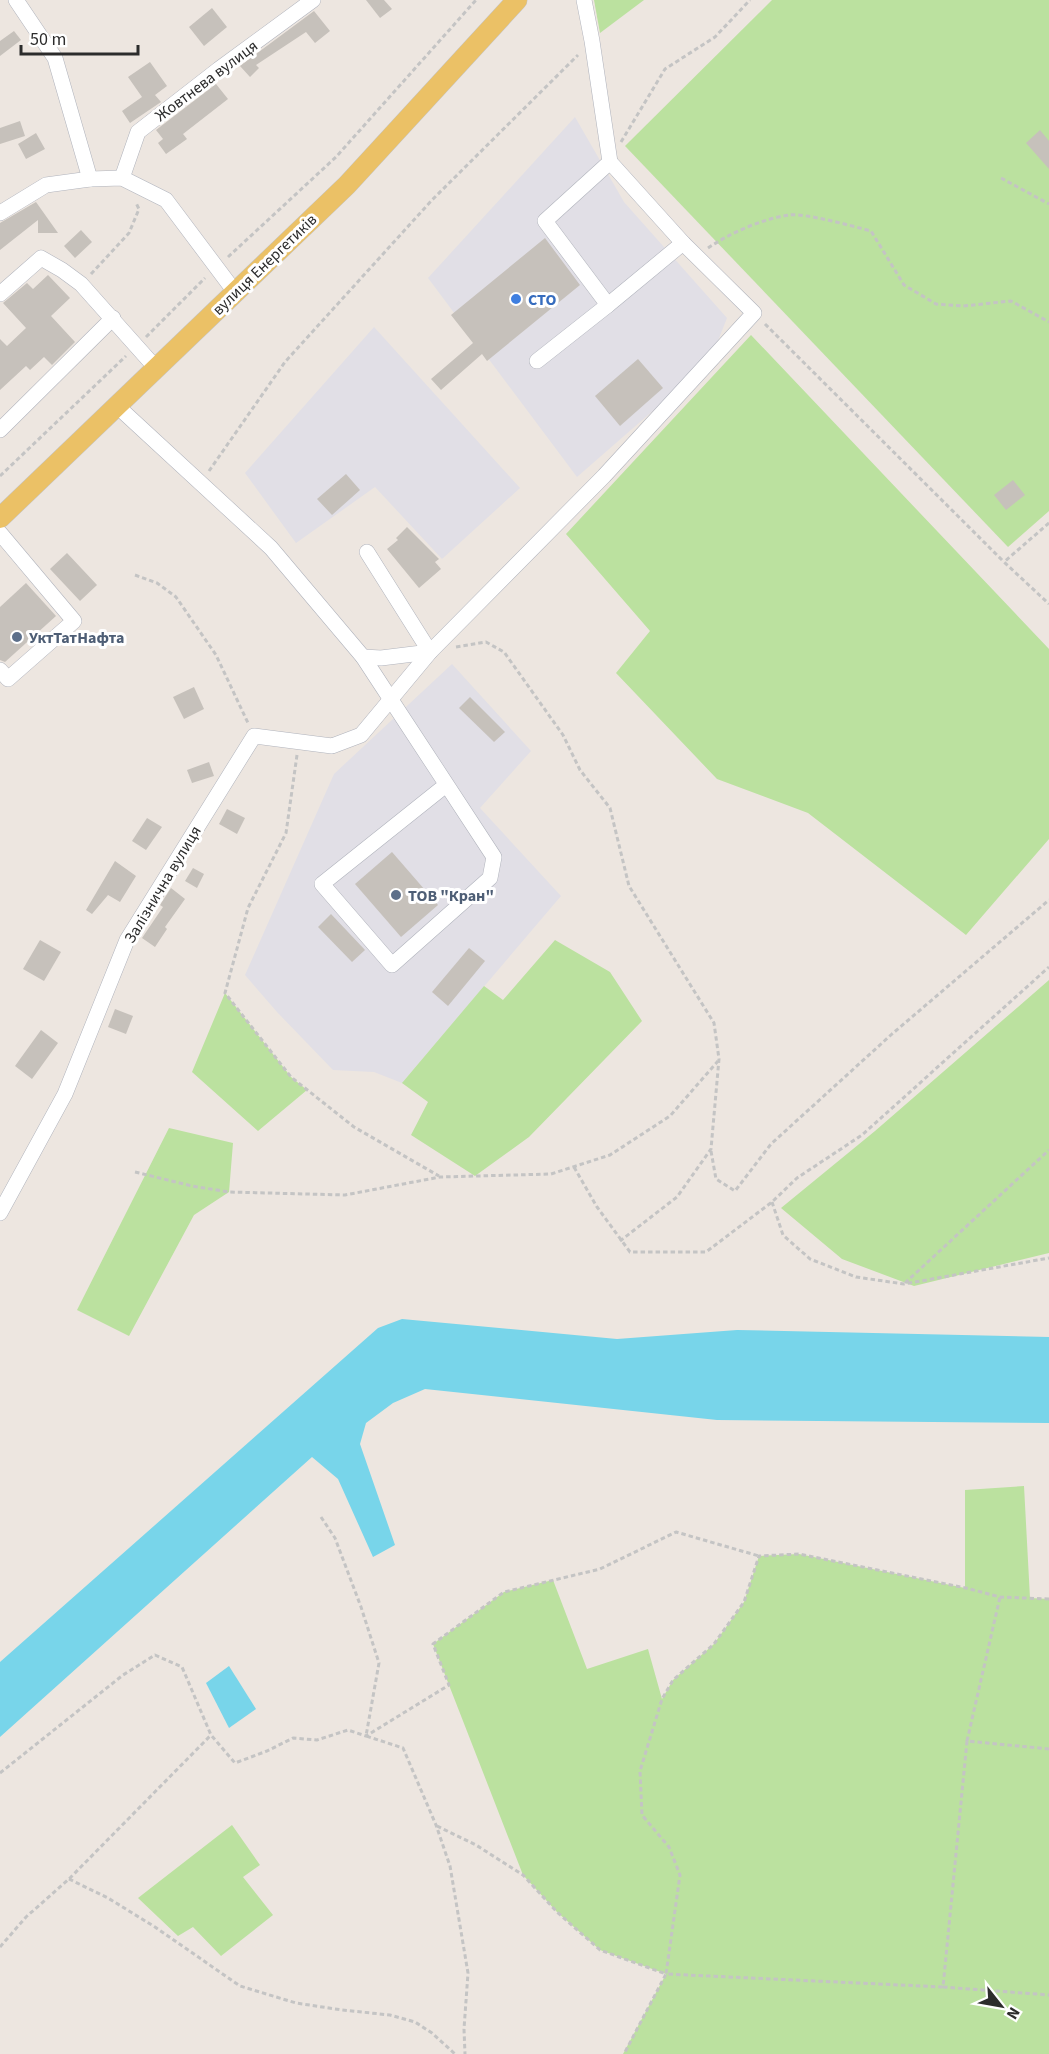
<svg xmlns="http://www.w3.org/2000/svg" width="1049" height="2054" viewBox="0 0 1049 2054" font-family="'Source Sans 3',sans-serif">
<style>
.industrial{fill:#e1dfe6}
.green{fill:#bbe19f}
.water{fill:#78d5ea}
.building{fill:#c6c1bb}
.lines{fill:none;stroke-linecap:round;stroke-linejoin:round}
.minor-casing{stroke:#b0b3bc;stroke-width:16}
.major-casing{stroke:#c4c4c4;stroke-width:21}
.path{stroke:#c4c4c4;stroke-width:3;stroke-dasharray:4.5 3;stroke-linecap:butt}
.minor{stroke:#fff;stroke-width:15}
.major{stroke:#ebc166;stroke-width:20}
.shop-dot{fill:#3f7fe0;stroke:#fff;stroke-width:2}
.service-dot{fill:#5c6f8a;stroke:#fff;stroke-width:2}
.labels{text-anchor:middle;stroke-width:6;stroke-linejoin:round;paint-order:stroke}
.street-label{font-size:16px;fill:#2c2c2c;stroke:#fff}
.shop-label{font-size:16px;font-weight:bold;fill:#366cbe;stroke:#fff;text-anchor:start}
.service-label{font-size:16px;font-weight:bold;fill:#4e5e75;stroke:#fff;text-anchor:start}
</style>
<rect width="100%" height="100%" fill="#ede6e0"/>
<!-- industrial -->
<g class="industrial">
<polygon points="575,117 624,202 727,318 710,361 577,477 428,278"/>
<polygon points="374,327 520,488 442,559 375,487 296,543 245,473"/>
<polygon points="452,664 531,751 480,808 561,896 402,1083 374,1072 333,1070 277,1012 245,975 334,774"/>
</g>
<!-- green -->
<g class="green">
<polygon points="594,0 644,0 600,33"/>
<polygon points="772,0 1049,0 1049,511 1008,547 625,146"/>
<polygon points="751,335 1049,649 1049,839 966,935 808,813 717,779 616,673 650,631 566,534"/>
<polygon points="555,940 610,972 642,1021 529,1137 475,1176 411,1135 428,1102 402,1083 484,986 503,1000"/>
<polygon points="1049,980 1049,1253 914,1286 842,1259 781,1208 875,1131"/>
<polygon points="225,993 291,1077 307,1090 258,1131 192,1072"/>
<polygon points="169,1128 233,1143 229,1192 194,1215 129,1336 77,1310"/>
<polygon points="1024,1486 1030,1598 1049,1599 1049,2054 623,2054 666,1974 600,1950 557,1912 523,1875 433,1644 504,1592 553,1580 587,1669 648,1649 662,1699 673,1680 714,1644 744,1602 759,1556 799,1554 965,1588 965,1490"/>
<polygon points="232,1825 260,1865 243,1877 273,1915 221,1956 193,1927 178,1936 138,1898"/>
</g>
<!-- water -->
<g class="water">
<polygon points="402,1319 617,1339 737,1330 1049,1337 1049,1423 717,1420 425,1389 393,1403 366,1423 360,1444 395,1545 373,1557 338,1479 312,1457 0,1737 0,1662 378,1328"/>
<polygon points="229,1666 256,1709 229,1728 206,1683"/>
</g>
<!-- building -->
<g class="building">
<polygon points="366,0 384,0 392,9 380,18"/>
<polygon points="212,8 227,27 204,46 189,27"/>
<polygon points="314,11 330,31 315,43 306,32 256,65 259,68 250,77 240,66"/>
<polygon points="14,31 21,40 0,56 0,41"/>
<polygon points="150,62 167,86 155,95 161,102 130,123 122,111 142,97 128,77"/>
<polygon points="216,84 228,99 183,134 187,139 166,154 158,143 163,139 156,130"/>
<polygon points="20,121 25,136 0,144 0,128"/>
<polygon points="1040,130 1049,141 1049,169 1026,143"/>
<polygon points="36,133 45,149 26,159 18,144"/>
<polygon points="36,202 58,233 38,233 38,220 0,250 0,223"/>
<polygon points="81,230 92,242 75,258 64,246"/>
<polygon points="545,238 580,285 487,361 482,354 441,390 431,379 473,343 451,315"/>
<polygon points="48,275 70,298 51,316 75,342 52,365 44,357 30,370 26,366 0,390 0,339 7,346 26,328 3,303 27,283 33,289"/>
<polygon points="638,359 663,388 620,426 595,396"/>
<polygon points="346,474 360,490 332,515 317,499"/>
<polygon points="1013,480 1025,495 1006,510 994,495"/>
<polygon points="407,527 439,559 435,562 441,569 419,588 387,549 398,540 396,538"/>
<polygon points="67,553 97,585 80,601 50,569"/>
<polygon points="26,583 56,616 5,662 0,660 0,607"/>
<polygon points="194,687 204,709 184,719 173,697"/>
<polygon points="470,697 505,732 494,742 459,708"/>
<polygon points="209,762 214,776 192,783 187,770"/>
<polygon points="227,809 245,818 237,834 219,824"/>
<polygon points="147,818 162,827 146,850 132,841"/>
<polygon points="392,852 438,905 401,937 355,884"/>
<polygon points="115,861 136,876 120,902 108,895 92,914 86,910"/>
<polygon points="193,868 204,874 197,888 185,881"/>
<polygon points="171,888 185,899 165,927 167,929 155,947 142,938 163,907 160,905"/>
<polygon points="331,914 365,950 352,962 318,927"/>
<polygon points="40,940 61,952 44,981 23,969"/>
<polygon points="469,948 485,961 448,1006 432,992"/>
<polygon points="115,1009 133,1016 126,1034 108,1027"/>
<polygon points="41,1030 58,1043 32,1079 15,1066"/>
</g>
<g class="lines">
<defs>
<g id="minor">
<polyline points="16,0 55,58 90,179"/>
<polyline points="122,178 138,132 219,69 313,0"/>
<polyline points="0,213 46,185 90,179 122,178 166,200 235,292"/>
<polyline points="0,294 41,258 62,270 81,284 155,367"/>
<polyline points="608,305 545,221 610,162"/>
<polyline points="537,361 608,305 683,243"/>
<polyline points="116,405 271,548 363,657 494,857 490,878 392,965 322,884 446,785"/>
<polyline points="0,430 113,318"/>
<polyline points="0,533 74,621 8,679 0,670"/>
<polyline points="363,657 381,658 430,652 367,552"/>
<polyline points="0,1213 65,1094 127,940 254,736 332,746 361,735 430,652 604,476 754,313 683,243 610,162 592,41 584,0"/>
</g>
<polyline id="major" points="0,518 347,185 517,0"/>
</defs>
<!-- minor casing -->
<use href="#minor" class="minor-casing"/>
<!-- major casing -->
<use href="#major" class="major-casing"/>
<!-- path -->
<g class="path">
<polyline points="621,142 665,69 715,37 750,0"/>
<polyline points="1001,178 1049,204"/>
<path d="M708,248c22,-15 54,-29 81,-33 17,-2 63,11 82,16l33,54 32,19 27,2 48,-5 38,21"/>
<polyline points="228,257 336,157 476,0"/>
<polyline points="91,274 129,233 139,209 136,203"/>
<polyline points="765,324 1004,562"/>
<polyline points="146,337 205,278"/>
<polyline points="209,471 285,362 432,200 578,55"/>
<polyline points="0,476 126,356"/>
<polyline points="1049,523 1004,562 1049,604"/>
<polyline points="135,575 157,583 176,597 216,655 248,723"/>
<polyline points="456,647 486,642 504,652 563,735 580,770 610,808 629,886 714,1023 719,1059 711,1149 677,1197 620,1241"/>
<polyline points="297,755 286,833 248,908 225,993 291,1077 354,1127 439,1176"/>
<polyline points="711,1151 716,1179 735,1191 771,1144 892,1034 1049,900"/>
<polyline points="574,1167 597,1207 630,1252 706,1252 772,1202 797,1178 862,1135 1049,967"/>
<polyline points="135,1172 192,1186 229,1192 345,1195 440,1177 551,1174 610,1155 670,1116 718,1061"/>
<polyline points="772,1202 783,1235 810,1259 856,1277 904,1284 1049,1258"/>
<polyline points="905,1283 1049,1150"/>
<polyline points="321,1517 335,1538 361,1607 379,1663 366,1736 403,1748 436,1825 450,1866 468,1973 464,2029 465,2054"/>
<polyline points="1049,1599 1000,1597 966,1588 799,1554 759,1556 744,1602 714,1644 673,1680 662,1699 640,1771 642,1815 669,1847 680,1875 666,1974 943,1987 967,1741 1049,1749"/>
<polyline points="967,1741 1000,1597"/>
<polyline points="0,1773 123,1675 155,1655 182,1667 211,1735 235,1763 267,1751 293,1738 317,1740 348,1730 366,1736 449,1685 433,1644 504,1592 600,1569 676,1532 759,1556"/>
<polyline points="437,1826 476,1845 523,1875 557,1912 600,1950 666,1974 624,2054"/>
<polyline points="69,1879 108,1898 155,1927 240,1986 296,2003 342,2010 390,2015 415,2022 432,2033 455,2054"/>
<polyline points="0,1947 26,1917 69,1879 211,1735"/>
<polyline points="943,1987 1049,1995"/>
</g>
<!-- minor -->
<use href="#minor" class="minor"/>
<!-- major -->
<use href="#major" class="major"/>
</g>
<!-- markers -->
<circle class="shop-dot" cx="516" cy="299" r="6"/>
<g class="service-dot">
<circle cx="17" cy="637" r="6"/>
<circle cx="396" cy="895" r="6"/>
</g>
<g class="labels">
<!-- street labels -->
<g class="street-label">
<text transform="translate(206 80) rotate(-37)" y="6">Жовтнева вулиця</text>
<text transform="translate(264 264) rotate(-44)" y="6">вулиця Енергетиків</text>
<text transform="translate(162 884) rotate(-59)" y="6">Залізнична вулиця</text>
</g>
<!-- shop labels -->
<g class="shop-label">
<text x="528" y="305">СТО</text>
</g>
<!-- service labels -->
<g class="service-label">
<text x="29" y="643">УктТатНафта</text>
<text x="408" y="901">ТОВ "Кран"</text>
</g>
</g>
<!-- north arrow -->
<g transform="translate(1001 2006) rotate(121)" stroke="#ffffff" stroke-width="4.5" paint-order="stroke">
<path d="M0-4.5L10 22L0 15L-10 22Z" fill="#2c2c2c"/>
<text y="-9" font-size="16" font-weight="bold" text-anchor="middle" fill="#2c2c2c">N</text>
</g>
<!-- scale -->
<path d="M21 45v9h117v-9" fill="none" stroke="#2c2c2c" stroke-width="3"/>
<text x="30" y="45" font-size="18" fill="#2c2c2c" stroke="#ffffff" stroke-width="4.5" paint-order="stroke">50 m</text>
</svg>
